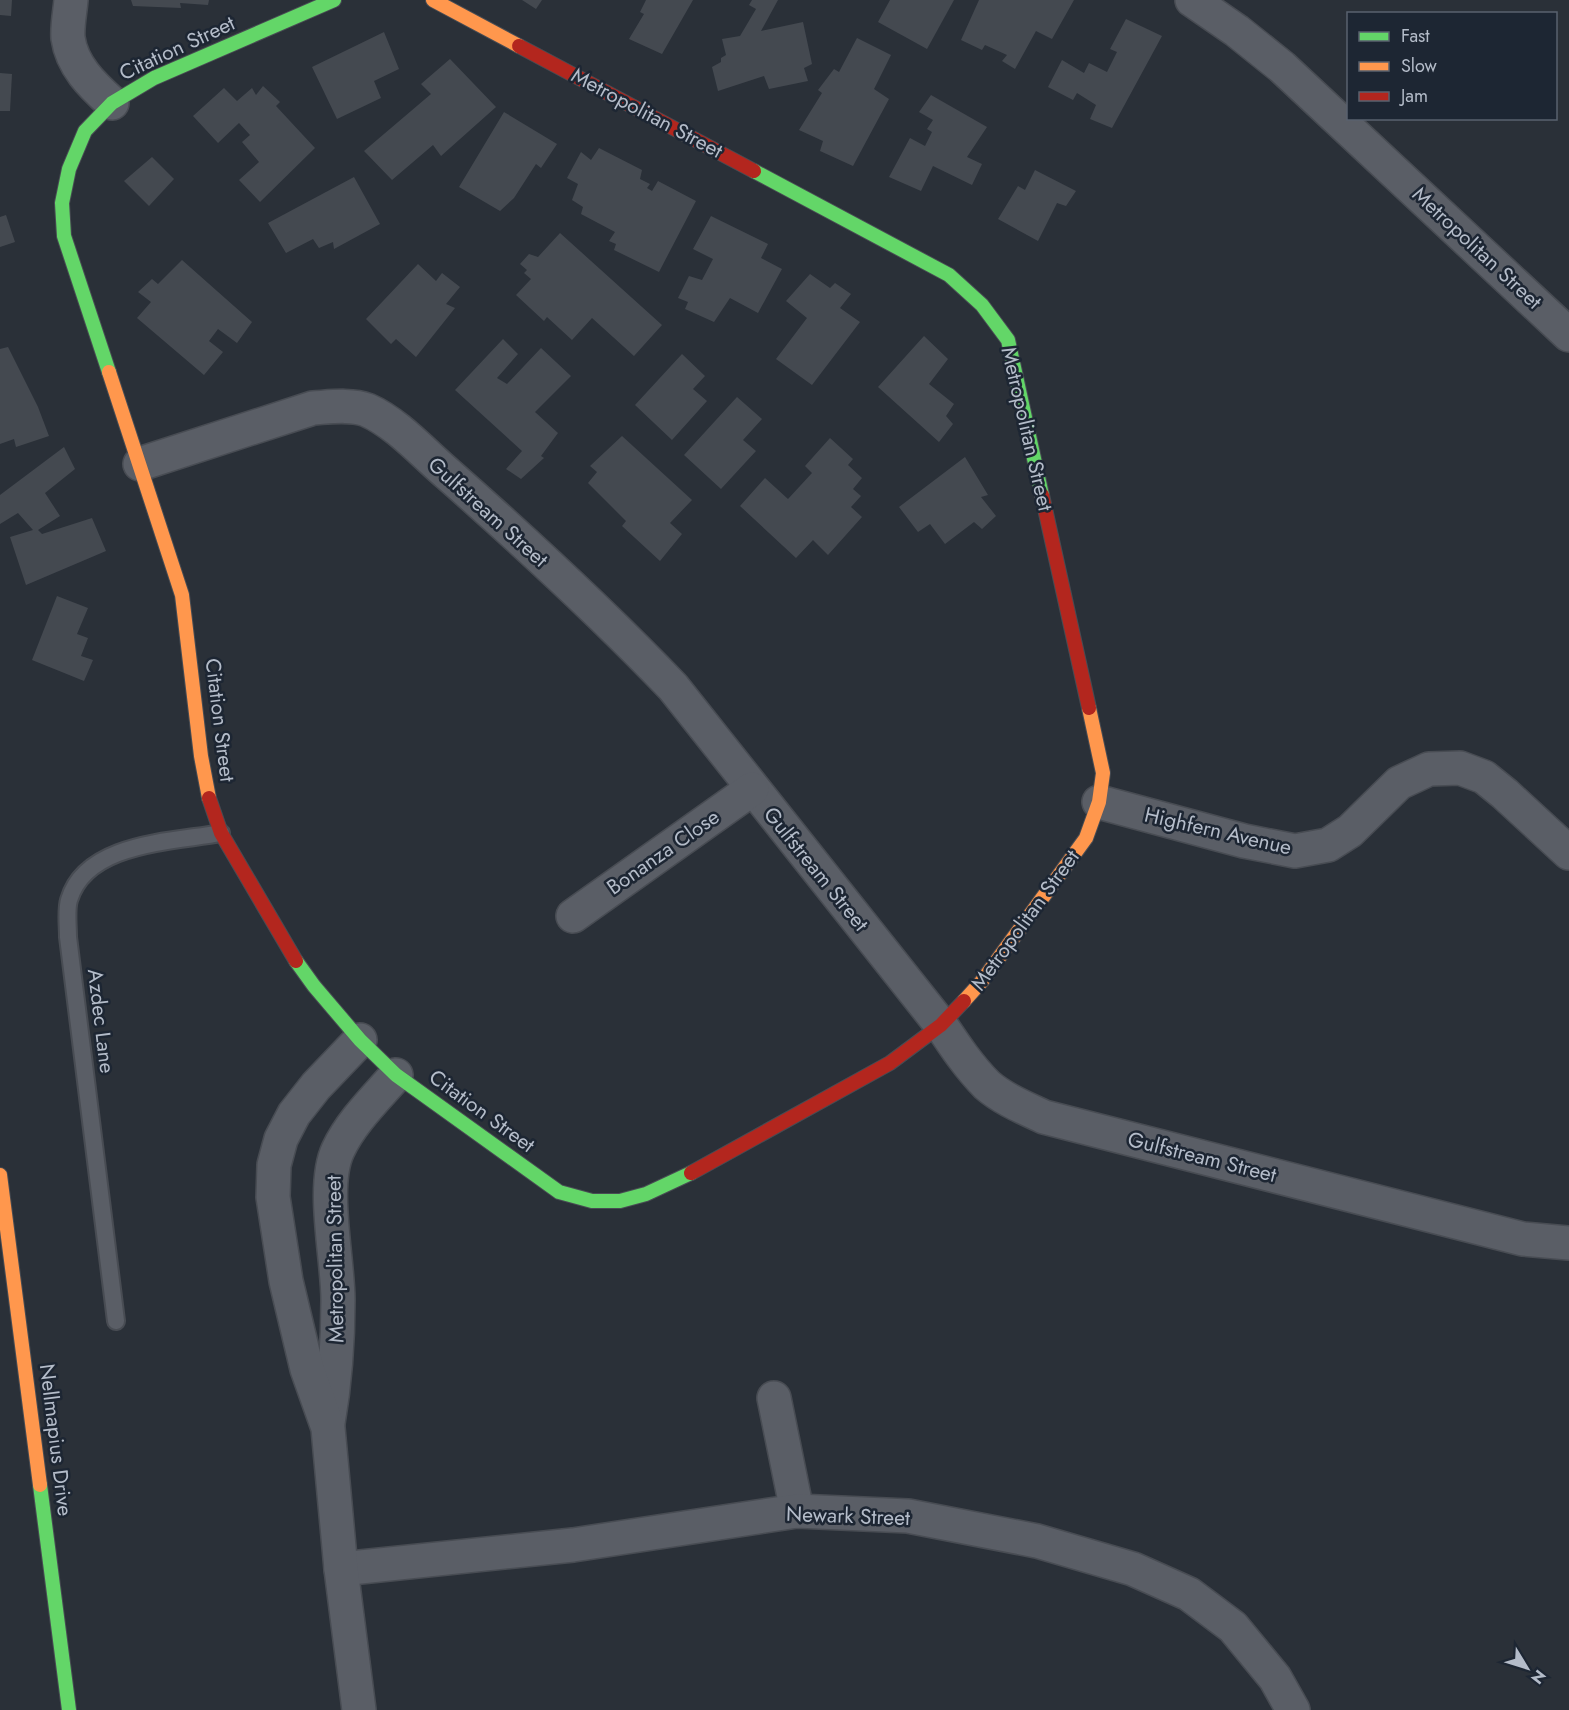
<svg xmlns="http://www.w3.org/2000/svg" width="1569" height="1710" viewBox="0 0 1569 1710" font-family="Jost,sans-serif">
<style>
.building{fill:#444950}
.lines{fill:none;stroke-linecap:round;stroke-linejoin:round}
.lane-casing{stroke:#484c53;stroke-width:20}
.street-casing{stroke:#484c53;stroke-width:36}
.fast-casing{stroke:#484c53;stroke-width:16}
.slow-casing{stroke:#484c53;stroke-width:16}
.jam-casing{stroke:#484c53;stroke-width:16}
.lane{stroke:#5a5e66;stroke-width:16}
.street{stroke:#5a5e66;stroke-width:33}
.fast{stroke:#63d668;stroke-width:14}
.slow{stroke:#ff974d;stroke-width:14}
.jam{stroke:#b3261e;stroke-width:14}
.labels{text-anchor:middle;stroke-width:5;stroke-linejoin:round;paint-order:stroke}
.street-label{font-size:21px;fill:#b4bcc9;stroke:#1d2633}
</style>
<rect width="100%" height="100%" fill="#2a3038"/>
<!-- building -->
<g class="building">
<polygon points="0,0 12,0 11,16 0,15"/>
<polygon points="131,0 209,0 208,5 180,3 181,8 133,6"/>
<polygon points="522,0 542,0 536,9"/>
<polygon points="646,0 693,0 662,54 629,39 644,14 640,12"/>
<polygon points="752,0 778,0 761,31 803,22 812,64 804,68 808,81 769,89 764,76 718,91 712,67 721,62 721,58 726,55 722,39 740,36 756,9 749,5"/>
<polygon points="890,0 954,0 927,49 878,22"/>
<polygon points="979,0 1074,0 1052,39 1036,31 1015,69 1002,61 1007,55 985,45 982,50 961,40"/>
<polygon points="1126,19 1162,36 1112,128 1090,119 1096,105 1077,93 1073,100 1048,87 1062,60 1084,73 1089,63 1107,72 1117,52 1110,49"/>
<polygon points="384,32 399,69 374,81 381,98 337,119 312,67"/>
<polygon points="857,38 891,55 874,89 889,99 853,166 820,151 823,141 799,130 822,93 818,90 834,69 839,72"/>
<polygon points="450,59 496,107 441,156 433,145 392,180 364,151 431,94 421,84"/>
<polygon points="0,73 12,74 10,111 0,111"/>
<polygon points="263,86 280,102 276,106 315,148 260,202 239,180 259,162 242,142 250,135 239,123 218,143 193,116 224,88 237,101 252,88 256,95"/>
<polygon points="931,95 987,127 967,157 982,164 972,185 933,166 921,191 889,177 910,138 925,146 932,132 927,129 933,120 919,112"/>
<polygon points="504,112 557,144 541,168 536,164 514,198 500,211 459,187"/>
<polygon points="599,148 642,170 640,179 650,184 647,188 652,191 658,181 696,201 659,272 614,250 616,244 609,241 615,232 581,214 583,207 572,200 578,184 567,178 581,152 591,160"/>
<polygon points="152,157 174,179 149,206 124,181"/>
<polygon points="1035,170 1076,191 1066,206 1057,203 1038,241 998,219 1018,186 1025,190"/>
<polygon points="354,177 380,224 334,249 333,242 319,248 313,239 286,253 268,223"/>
<polygon points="6,215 15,242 0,247 0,217"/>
<polygon points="711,216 768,244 761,258 782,269 758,313 730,298 714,322 685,309 688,302 678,298 689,276 702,280 713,259 693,249"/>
<polygon points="560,233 662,325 634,356 592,318 572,340 547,317 544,321 516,295 531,279 524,273 527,270 520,264 529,254 538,257"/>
<polygon points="182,260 252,322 237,343 218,329 209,341 223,352 204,375 137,318 151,302 138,292 152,279 158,284"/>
<polygon points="418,264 436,281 442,273 460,287 446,304 455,308 416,357 396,339 391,344 366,319"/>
<polygon points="810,274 830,288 835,283 851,294 840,308 860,322 812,385 776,359 807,318 786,301"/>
<polygon points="924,336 948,359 929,384 954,404 946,416 953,424 939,442 878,387"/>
<polygon points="503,339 518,354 497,378 507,384 541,348 571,376 535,412 558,433 541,456 544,458 521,479 506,469 522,451 455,390"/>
<polygon points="8,347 38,407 49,436 16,447 14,439 0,444 0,349"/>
<polygon points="682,354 705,376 693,389 707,401 672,440 635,405"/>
<polygon points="737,397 762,419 743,440 756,451 721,489 684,455"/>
<polygon points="622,436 692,500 670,523 682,534 660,561 622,526 626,521 588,483 597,472 590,466"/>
<polygon points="830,438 853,459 848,465 862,478 853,489 861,496 851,507 862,517 828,555 813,540 796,558 740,506 765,478 788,499 812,473 805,466"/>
<polygon points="64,447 75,469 45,493 60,516 38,530 42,534 92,518 106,551 26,585 10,537 33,530 18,513 0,524 0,495"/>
<polygon points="965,457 988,495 981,497 996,516 982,529 974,522 945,544 930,524 918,532 899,507"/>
<polygon points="57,596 88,608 77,634 88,638 81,656 93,660 84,681 32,660"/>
</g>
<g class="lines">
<defs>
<path id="lane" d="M116,1321l-48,-384c0,-12 -2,-27 1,-37 17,-58 104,-58 152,-67"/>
<g id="street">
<path d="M71,0c-1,12 -4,26 -3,38 4,28 24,47 44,65"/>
<polyline points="1192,0 1237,31 1282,67 1569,335"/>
<path d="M140,464l173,-56c17,-1 38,-4 54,2 30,13 57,44 82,65 77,68 153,138 224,212l268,338c14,21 28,42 46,60 16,14 38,23 57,32l479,122 46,4"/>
<polyline points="1099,802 1244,841 1295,851 1328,845 1350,831 1399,783 1429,769 1460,768 1484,777 1505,794 1569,853"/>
<polyline points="573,916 752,789"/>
<polyline points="774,1398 797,1511"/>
<path d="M328,1423c7,-40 10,-81 10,-123 0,-41 -17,-114 0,-150 13,-28 38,-52 58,-75"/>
<polyline points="341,1569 573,1545 797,1511 908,1516 1037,1541 1133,1569 1189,1594 1233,1627 1275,1678 1293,1710"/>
<polyline points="359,1710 341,1569 328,1428 307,1369 286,1281 273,1197 274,1165 281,1139 294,1114 316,1086 360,1040"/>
</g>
<g id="fast">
<polyline points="754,171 949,275 982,305 1008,340 1042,495"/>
<polyline points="109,372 64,236 62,203 69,169 85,131 112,103 154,78 334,0"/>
<polyline points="296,961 314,986 360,1040 396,1075 559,1192 592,1201 620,1201 646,1194 691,1173"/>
<polyline points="40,1485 69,1710"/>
</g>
<g id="slow">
<polyline points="433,0 519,46"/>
<polyline points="109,372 182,595 201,756 209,798"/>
<polyline points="964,1001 982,981 1086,838 1099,802 1103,773 1089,708"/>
<polyline points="0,1175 40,1485"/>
</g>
<g id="jam">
<polyline points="519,46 754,171"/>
<polyline points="1042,495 1089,708"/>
<polyline points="209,798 221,833 296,961"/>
<polyline points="691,1173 890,1063 941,1025 964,1001"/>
</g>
</defs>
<!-- lane casing -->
<use href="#lane" class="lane-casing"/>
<!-- street casing -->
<use href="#street" class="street-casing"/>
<!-- fast casing -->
<use href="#fast" class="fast-casing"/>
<!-- slow casing -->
<use href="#slow" class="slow-casing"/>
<!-- jam casing -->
<use href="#jam" class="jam-casing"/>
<!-- lane -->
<use href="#lane" class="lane"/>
<!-- street -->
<use href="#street" class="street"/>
<!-- fast -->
<use href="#fast" class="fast"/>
<!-- slow -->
<use href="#slow" class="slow"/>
<!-- jam -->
<use href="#jam" class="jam"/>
</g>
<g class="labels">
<!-- street labels -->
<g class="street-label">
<text transform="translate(177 48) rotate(-25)" y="7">Citation Street</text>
<text transform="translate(647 113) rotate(28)" y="7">Metropolitan Street</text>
<text transform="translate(1477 248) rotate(43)" y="7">Metropolitan Street</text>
<text transform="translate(1027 429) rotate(77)" y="7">Metropolitan Street</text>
<text transform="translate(488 512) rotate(42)" y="7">Gulfstream Street</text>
<text transform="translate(220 720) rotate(83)" y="7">Citation Street</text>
<text transform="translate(1218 831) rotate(13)" y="7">Highfern Avenue</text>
<text transform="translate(663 852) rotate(-35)" y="7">Bonanza Close</text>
<text transform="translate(816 869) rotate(51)" y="7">Gulfstream Street</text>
<text transform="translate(1025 920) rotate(-54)" y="7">Metropolitan Street</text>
<text transform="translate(101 1021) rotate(83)" y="7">Azdec Lane</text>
<text transform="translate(482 1111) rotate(36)" y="7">Citation Street</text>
<text transform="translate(1202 1157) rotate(14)" y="7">Gulfstream Street</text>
<text transform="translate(335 1259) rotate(-91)" y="7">Metropolitan Street</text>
<text transform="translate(56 1440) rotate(83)" y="7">Nellmapius Drive</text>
<text transform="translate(848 1516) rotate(2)" y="7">Newark Street</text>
</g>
</g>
<!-- legend -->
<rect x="1347" y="12" width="210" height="108" fill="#1d2633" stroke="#59626f" stroke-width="1.5"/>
<rect x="1359" y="32" width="30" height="9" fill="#63d668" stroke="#59626f" stroke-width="1.5"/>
<text x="1401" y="42" font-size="18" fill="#b4bcc9">Fast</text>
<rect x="1359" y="62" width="30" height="9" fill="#ff974d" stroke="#59626f" stroke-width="1.5"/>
<text x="1401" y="72" font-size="18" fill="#b4bcc9">Slow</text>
<rect x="1359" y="92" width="30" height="9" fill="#b3261e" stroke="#59626f" stroke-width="1.5"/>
<text x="1401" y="102" font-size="18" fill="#b4bcc9">Jam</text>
<!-- north arrow -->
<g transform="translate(1527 1668) rotate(128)" stroke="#1d2633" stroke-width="4.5" paint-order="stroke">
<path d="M0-4.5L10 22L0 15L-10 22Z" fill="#b4bcc9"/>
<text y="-9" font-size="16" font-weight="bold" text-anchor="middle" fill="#b4bcc9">N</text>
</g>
</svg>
